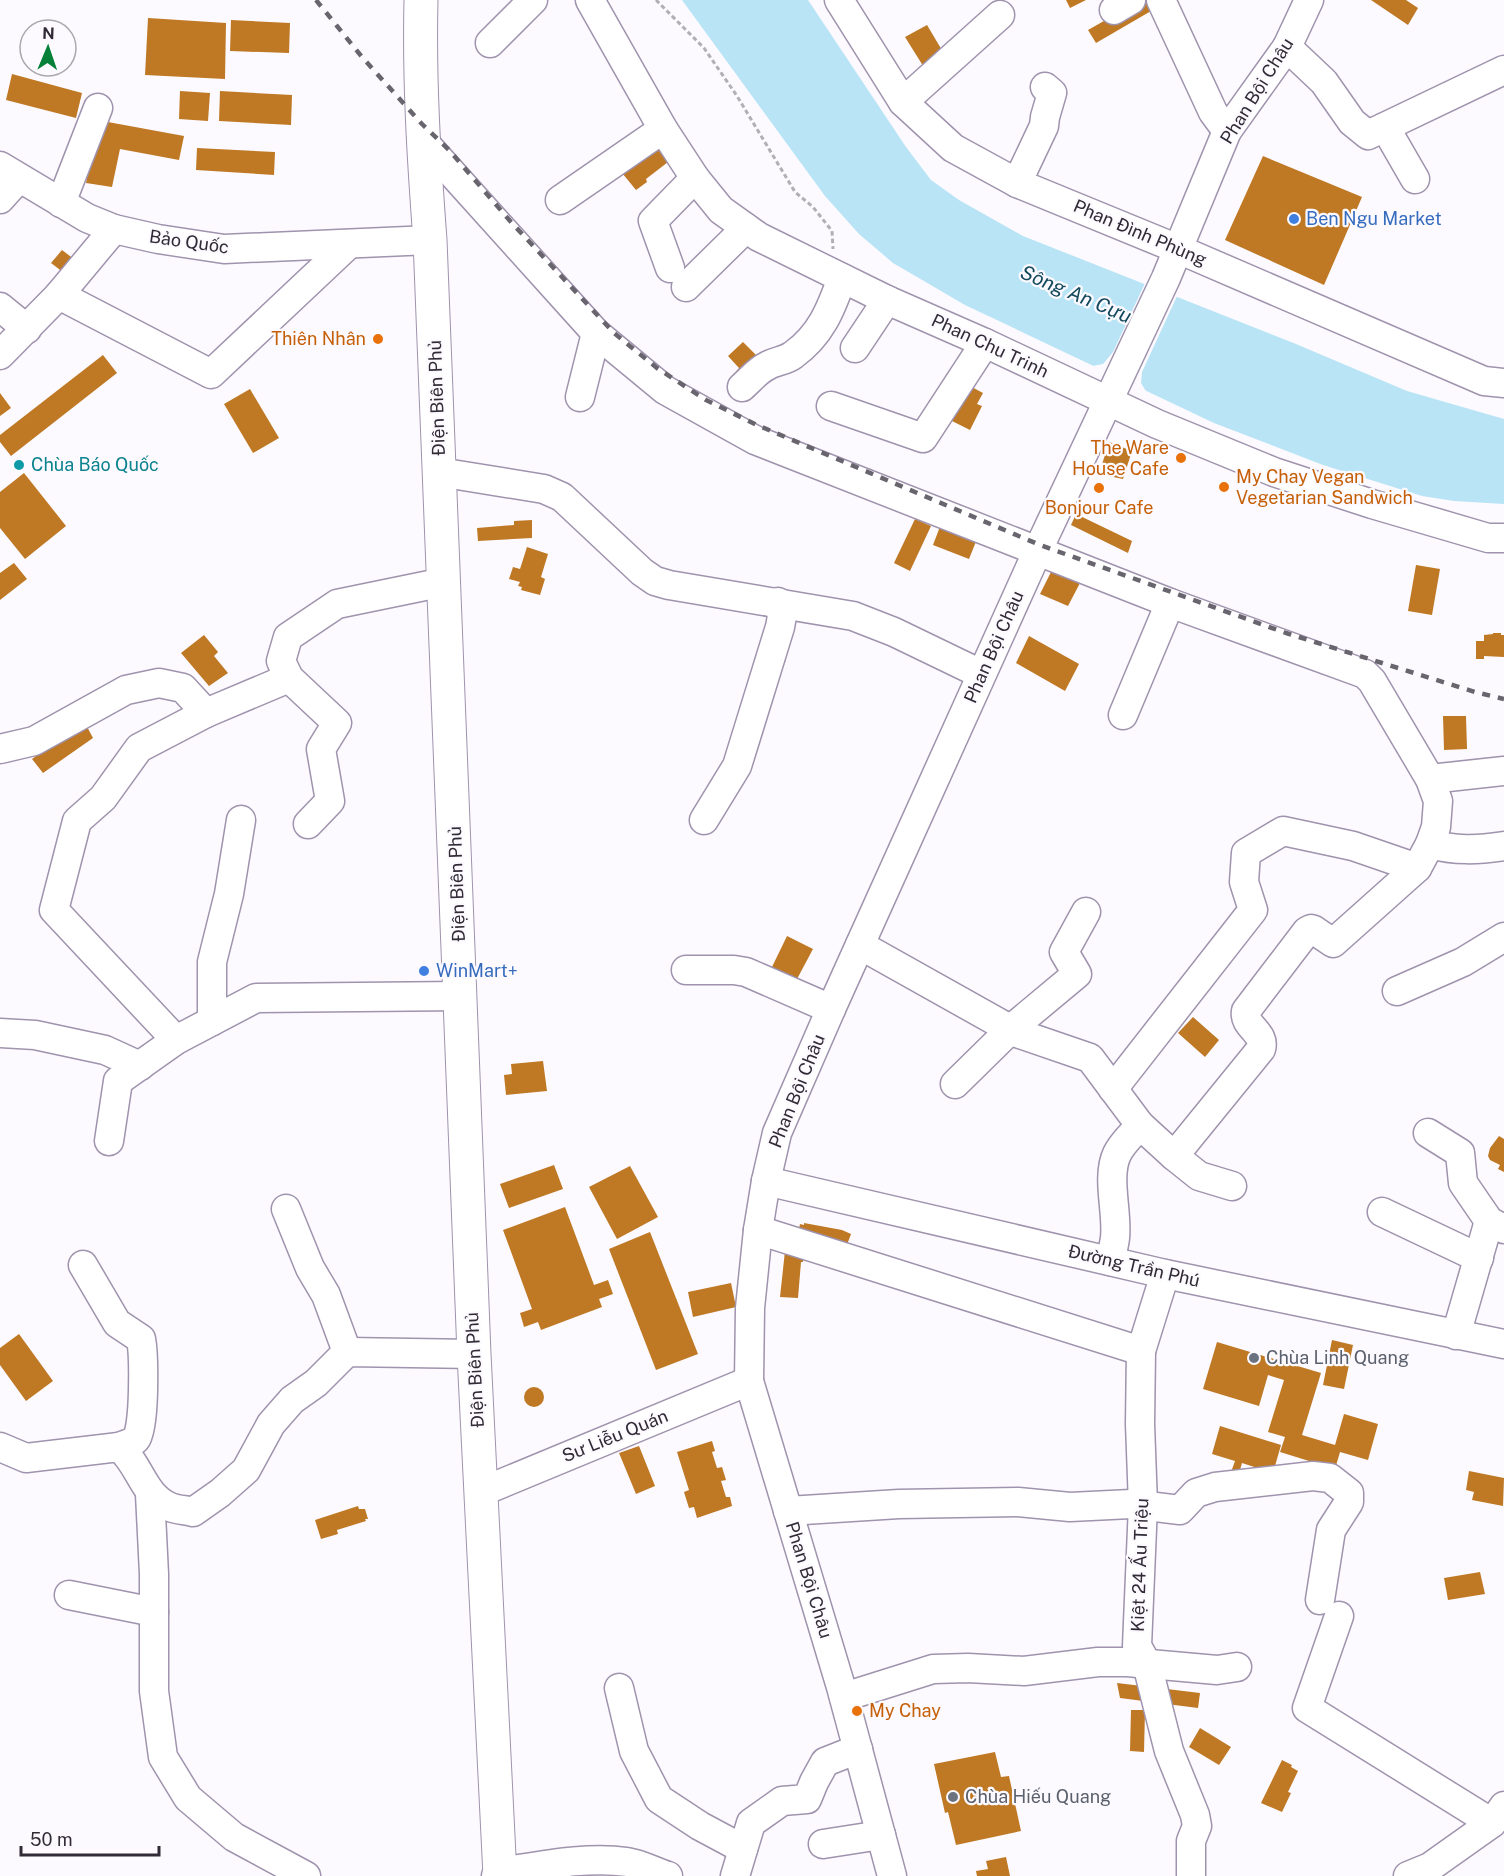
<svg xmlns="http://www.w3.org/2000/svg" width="1504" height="1876" viewBox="0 0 1504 1876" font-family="'Public Sans',sans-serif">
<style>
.water{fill:#b8e4f6}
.pier{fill:#fcfaff}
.building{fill:#bf7823}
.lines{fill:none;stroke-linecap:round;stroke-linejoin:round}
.minor-casing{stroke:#9f93ad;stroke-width:31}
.major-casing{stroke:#9f93ad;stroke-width:35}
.path{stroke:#b1aeb5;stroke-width:3;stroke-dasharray:4.5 3;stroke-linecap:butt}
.minor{stroke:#fff;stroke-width:28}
.major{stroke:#fff;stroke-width:33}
.rail{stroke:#69656e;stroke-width:4.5;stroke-dasharray:8 8;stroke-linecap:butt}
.shop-dot{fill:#3f7fe0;stroke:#fcfaff;stroke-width:2}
.food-dot{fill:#e8710a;stroke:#fcfaff;stroke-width:2}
.culture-dot{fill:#0f9aa8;stroke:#fcfaff;stroke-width:2}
.worship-dot{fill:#6b7280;stroke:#fcfaff;stroke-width:2}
.labels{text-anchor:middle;stroke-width:4.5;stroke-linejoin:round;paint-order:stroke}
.street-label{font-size:18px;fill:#302b36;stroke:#fcfaff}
.shop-label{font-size:18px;fill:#366cbe;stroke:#fcfaff;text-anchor:start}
.food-label{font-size:18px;fill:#c56008;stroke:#fcfaff;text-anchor:end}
.culture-label{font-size:18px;fill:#0d838f;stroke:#fcfaff;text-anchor:start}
.worship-label{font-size:18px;fill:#5b616d;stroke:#fcfaff;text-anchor:start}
.water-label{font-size:20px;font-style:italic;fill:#134a5d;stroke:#fcfaff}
</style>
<rect width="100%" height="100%" fill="#fcfaff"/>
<!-- water -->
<polygon class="water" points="682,0 808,0 906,147 931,180 959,200 1023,236 1296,344 1407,391 1504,419 1504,504 1454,501 1422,496 1323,465 1214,423 965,305 893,263 859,234 825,196"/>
<!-- pier -->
<polygon class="pier" points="1146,281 1178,294 1142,372 1141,383 1149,396 1087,367 1103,364 1113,352"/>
<!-- building -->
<g class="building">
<polygon points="1066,0 1086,0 1070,8"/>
<polygon points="1141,0 1145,0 1151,11 1096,43 1088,30"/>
<polygon points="1371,0 1406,0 1418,8 1408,25"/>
<polygon points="148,18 226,23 225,79 145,75"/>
<polygon points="231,20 290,23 289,53 230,51"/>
<polygon points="927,25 946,57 925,69 905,37"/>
<polygon points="12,74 82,93 76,118 6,100"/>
<polygon points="180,91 210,93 208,121 179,119"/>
<polygon points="220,91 292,95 291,125 219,121"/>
<polygon points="97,120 184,136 179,160 120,149 112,187 86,183"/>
<polygon points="653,141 668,162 646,179 647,182 636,190 618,168"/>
<polygon points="197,148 275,152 274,175 196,170"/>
<polygon points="1263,156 1362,197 1324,285 1225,240"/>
<polygon points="62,250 79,263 68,276 51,263"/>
<polygon points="743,342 769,368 746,384 735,373 739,368 728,356"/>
<polygon points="103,355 117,373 11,456 0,442 0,435"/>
<polygon points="968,385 983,393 977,404 982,406 970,430 950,420"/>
<polygon points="250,389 279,438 253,453 224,404"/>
<polygon points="0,393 11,408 0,416"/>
<polygon points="1109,442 1132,451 1123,479 1099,474"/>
<polygon points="24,473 66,526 25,559 0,528 0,492"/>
<polygon points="1076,514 1132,541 1128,553 1071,525"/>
<polygon points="915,519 931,526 910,571 894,563"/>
<polygon points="532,520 532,538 478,541 477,528 514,525 514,521"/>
<polygon points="941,524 977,539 969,559 933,545"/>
<polygon points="527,547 548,554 541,577 545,579 540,595 521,590 522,587 518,586 520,582 509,579 513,567 520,569"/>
<polygon points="14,563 27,579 0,600 0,573"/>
<polygon points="1416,565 1440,569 1432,615 1408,611"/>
<polygon points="1052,570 1080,583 1068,606 1040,594"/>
<polygon points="1493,633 1501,633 1501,635 1504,635 1504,657 1484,656 1484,659 1476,659 1476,641 1484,641 1484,635 1493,634"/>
<polygon points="204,635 218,652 214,656 228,673 209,686 181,653"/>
<polygon points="1029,636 1079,664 1065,691 1016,663"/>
<polygon points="1443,716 1466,716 1467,749 1444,750"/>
<polygon points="84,721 93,738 43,773 32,759"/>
<polygon points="787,936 813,949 797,979 772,967"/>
<polygon points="1193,1017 1219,1040 1205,1057 1178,1033"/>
<polygon points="543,1061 547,1091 506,1095 504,1075 512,1074 511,1064"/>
<polygon points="1499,1136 1504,1139 1504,1172 1498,1169 1500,1165 1490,1160 1488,1156 1490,1148"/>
<polygon points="554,1165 563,1189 509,1208 500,1184"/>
<polygon points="630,1166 658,1217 617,1239 589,1187"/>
<polygon points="565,1207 594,1285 608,1280 613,1294 599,1299 602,1307 541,1330 538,1322 524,1327 520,1313 532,1309 503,1230"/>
<polygon points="804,1223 842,1230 851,1234 845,1250 798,1233 800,1224 804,1225"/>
<polygon points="650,1232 698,1354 656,1370 609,1249"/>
<polygon points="785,1251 804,1253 803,1262 801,1262 798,1298 780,1297"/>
<polygon points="731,1283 736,1307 693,1317 688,1292"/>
<polygon points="19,1334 53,1381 26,1401 0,1365 0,1348"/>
<polygon points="1332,1340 1353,1345 1344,1389 1323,1385"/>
<polygon points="1217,1342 1321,1373 1302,1435 1335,1445 1344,1414 1378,1424 1368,1460 1340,1452 1335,1469 1280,1452 1285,1437 1268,1432 1284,1380 1268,1375 1259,1406 1203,1389"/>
<circle cx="534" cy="1397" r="10"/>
<polygon points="1220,1426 1281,1445 1273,1473 1242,1463 1238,1477 1230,1475 1235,1461 1212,1454"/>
<polygon points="712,1441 715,1451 712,1452 717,1468 722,1467 726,1480 721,1481 726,1497 730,1497 732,1506 697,1518 694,1507 689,1508 684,1492 689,1490 677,1452"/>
<polygon points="639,1446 655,1486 636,1494 619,1453"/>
<polygon points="1469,1471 1504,1478 1503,1506 1472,1500 1474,1492 1466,1490"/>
<polygon points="358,1506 359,1509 365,1509 368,1519 365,1519 366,1521 337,1530 338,1534 321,1539 315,1520"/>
<polygon points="1480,1572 1485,1594 1448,1600 1444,1578"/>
<polygon points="1117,1683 1200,1693 1198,1708 1120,1698"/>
<polygon points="1131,1710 1145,1710 1144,1752 1130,1751"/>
<polygon points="1200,1728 1231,1747 1219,1765 1189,1747"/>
<polygon points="995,1752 1001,1777 1009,1776 1021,1831 956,1845 948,1812 945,1813 934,1764"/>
<polygon points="1282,1760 1292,1765 1291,1767 1298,1771 1288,1792 1291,1793 1282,1812 1261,1803"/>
<polygon points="1006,1857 1010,1876 977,1876 976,1871 988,1869 986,1861"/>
</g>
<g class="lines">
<defs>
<g id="minor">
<polyline points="590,0 663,129 695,178 721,210 759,237 887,300 985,343 1157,424 1274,472 1372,504 1488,538 1504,538"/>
<polyline points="839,0 903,102 953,148 1017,183 1178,249 1484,381 1504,383"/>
<polyline points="1161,0 1213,112 1227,131"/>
<polyline points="1114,10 1131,0"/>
<polyline points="490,43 533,0"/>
<polyline points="1287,47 1324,82 1352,122 1368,135 1504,70"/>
<polyline points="903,102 1000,15"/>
<polyline points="1385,127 1415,179"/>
<path d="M423,141l173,192 69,57 90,50 415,163 195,71 7,7 58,98 8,22 -2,26 -6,17 -13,24 -84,75 -19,-13 -3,-1 -4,2 -61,80c-3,16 20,21 15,38l-87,107"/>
<polyline points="0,166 87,218 114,229 158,239 224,249 430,240"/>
<polyline points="1017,183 1044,126 1045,117 1052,93 1045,87"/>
<polyline points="0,199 19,178"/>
<polyline points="560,200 663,129"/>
<polyline points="61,203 98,108"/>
<polyline points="670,268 653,221 695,178"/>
<polyline points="686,287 746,228"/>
<polyline points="59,295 211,374 349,244"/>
<polyline points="0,307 27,329"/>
<polyline points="855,348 887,300"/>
<polyline points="0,355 59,295 114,229"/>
<path d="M742,387c8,-7 16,-17 25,-21 8,-5 18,-5 26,-11 28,-20 38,-46 49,-77"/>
<polyline points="580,397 596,333"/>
<polyline points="831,406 923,438 985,343"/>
<polyline points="439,472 544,489 562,497 642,572 655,581 669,585 853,616 894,632 981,674"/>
<polyline points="289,678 337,723 321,749 330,801 308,824"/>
<polyline points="1123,715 1170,603"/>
<polyline points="0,749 34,741 126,690 159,683 183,688 206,713 289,678 281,661 288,637 337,604 444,582"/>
<polyline points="1430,779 1504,771"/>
<polyline points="704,820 737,766 780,627 782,616 778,602"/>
<path d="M1430,844c25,7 48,6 74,2"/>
<polyline points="860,945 1017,1033 1090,1058 1140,1125 1174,1156 1199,1176 1232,1186"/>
<polyline points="686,970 734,970 746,972 831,1009"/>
<polyline points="1397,991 1463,962 1504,937"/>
<polyline points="212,1021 212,962 229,894 241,820"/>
<polyline points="0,1033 35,1035 105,1050 140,1066"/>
<polyline points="176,1040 54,910 77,821 103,798 139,748 206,713"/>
<polyline points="955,1084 1011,1029 1077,974 1064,952 1086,912"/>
<polyline points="1113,1089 1253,910 1244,882 1246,853 1283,831 1353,846 1417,868"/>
<polyline points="1428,1133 1460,1153 1463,1183 1489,1221 1504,1229"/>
<polyline points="109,1141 118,1081 176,1040 256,998 461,996"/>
<polyline points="766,1181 1165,1274 1504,1344"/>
<polyline points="286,1209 310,1268 326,1295 347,1352"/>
<polyline points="1382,1212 1479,1258"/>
<polyline points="758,1230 1141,1351 1165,1274"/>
<path d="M1110,1261c2,-8 4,-15 5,-23 3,-25 -9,-61 2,-84 5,-11 15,-19 23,-29"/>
<path d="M83,1265l34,58 24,16c3,15 4,90 -5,100 -4,4 -12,6 -17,8"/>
<polyline points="1456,1335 1489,1221"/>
<polyline points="1141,1351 1140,1424 1143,1505 1137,1646 1147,1664 1169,1751 1195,1815 1197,1826 1191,1841 1191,1876"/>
<path d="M0,1447l26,11 93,-11c21,17 24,49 51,60 7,3 16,3 23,5l27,-19 26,-23 25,-46 21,-24 24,-17 31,-31 127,2"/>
<polyline points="481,1492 749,1381"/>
<polyline points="150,1494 154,1574 154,1691 163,1757 188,1798 234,1837 306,1876"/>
<polyline points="788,1511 899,1504 1018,1502 1070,1507 1131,1504 1180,1510 1196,1493 1215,1487 1313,1476 1330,1478 1349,1493 1349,1502 1331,1530 1320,1600"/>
<polyline points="69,1595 154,1612"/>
<polyline points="1339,1616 1307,1708 1492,1823"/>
<polyline points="619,1688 634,1751 659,1799 700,1826 743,1849"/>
<polyline points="844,1697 933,1669 968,1668 1024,1671 1098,1662 1127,1662 1217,1670 1237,1667"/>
<polyline points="823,1844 881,1835"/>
<path d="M496,1876l4,-4c40,-6 87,-16 127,-10 14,2 28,10 41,14"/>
<polyline points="735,1876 751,1823 782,1801 807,1799 814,1782 825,1762 858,1749"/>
<polyline points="892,1876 841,1687 749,1381 750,1308 758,1230 766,1181 777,1133 831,1009 1038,550 1166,278 1227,131 1287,47 1309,0"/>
<polyline points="1408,1876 1430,1867 1492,1823 1504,1806"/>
</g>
<path id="major" d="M421,0c-2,81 3,160 9,240l44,1114 26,522"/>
</defs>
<!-- minor casing -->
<use href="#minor" class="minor-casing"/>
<!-- major casing -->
<use href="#major" class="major-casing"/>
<!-- path -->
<polyline class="path" points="656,0 704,48 737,96 795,192 813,207 832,231 833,249"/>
<!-- minor -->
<use href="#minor" class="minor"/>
<!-- major -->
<use href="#major" class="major"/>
<!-- rail -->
<polyline class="rail" points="316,0 362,57 422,124 449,150 511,222 614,333 657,368 706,400 757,425 1040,545 1286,633 1475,692 1504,699"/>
</g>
<!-- markers -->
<g class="shop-dot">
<circle cx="1294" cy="219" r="6"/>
<circle cx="424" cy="971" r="6"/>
</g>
<g class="food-dot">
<circle cx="378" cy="339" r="6"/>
<circle cx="1181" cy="458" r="6"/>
<circle cx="1224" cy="487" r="6"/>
<circle cx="1099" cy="488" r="6"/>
<circle cx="857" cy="1711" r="6"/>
</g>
<circle class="culture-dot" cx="19" cy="465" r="6"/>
<g class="worship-dot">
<circle cx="1254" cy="1358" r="6"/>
<circle cx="953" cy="1797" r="6"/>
</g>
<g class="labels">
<!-- street labels -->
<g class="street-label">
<text transform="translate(1257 91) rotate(-58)" y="6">Phan Bội Châu</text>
<text transform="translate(1140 233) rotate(23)" y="6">Phan Đình Phùng</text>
<text transform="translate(189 242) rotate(8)" y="6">Bảo Quốc</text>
<text transform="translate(990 346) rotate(25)" y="6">Phan Chu Trinh</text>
<text transform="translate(437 398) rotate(-92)" y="6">Điện Biên Phủ</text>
<text transform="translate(994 647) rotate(-66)" y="6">Phan Bội Châu</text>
<text transform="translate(457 884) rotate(-92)" y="6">Điện Biên Phủ</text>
<text transform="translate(797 1091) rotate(-68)" y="6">Phan Bội Châu</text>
<text transform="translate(1134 1266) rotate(13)" y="6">Đường Trần Phú</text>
<text transform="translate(475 1370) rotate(-93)" y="6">Điện Biên Phủ</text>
<text transform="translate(615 1436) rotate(-22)" y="6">Sư Liễu Quán</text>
<text transform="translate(1140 1565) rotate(-88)" y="6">Kiệt 24 Ấu Triệu</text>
<text transform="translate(809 1580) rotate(73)" y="6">Phan Bội Châu</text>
</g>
<!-- shop labels -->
<g class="shop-label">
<text x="1306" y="225">Ben Ngu Market</text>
<text x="436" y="977">WinMart+</text>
</g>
<!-- food labels -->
<g class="food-label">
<text x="366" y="345">Thiên Nhân</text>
<text x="1169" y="454">The Ware<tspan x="1169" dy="21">House Cafe</tspan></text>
<text x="1236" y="483" text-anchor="start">My Chay Vegan<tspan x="1236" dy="21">Vegetarian Sandwich</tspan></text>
<text x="1099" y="514" text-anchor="middle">Bonjour Cafe</text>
<text x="869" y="1717" text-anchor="start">My Chay</text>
</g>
<!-- culture labels -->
<g class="culture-label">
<text x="31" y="471">Chùa Báo Quốc</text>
</g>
<!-- worship labels -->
<g class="worship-label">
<text x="1266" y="1364">Chùa Linh Quang</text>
<text x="965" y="1803">Chùa Hiếu Quang</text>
</g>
<!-- water labels -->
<g class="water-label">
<text transform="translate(1076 294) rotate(23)" y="7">Sông An Cựu</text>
</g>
</g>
<!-- north arrow -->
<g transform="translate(48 48) rotate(2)"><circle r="28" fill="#fcfaff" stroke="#aaa7af" stroke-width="1.5"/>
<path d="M0-4.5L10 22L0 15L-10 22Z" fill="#058038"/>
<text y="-9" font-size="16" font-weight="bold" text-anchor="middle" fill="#302b36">N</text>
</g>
<!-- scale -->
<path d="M21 1846v9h138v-9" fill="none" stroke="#302b36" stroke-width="3"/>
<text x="30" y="1846" font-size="18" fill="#302b36" stroke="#fcfaff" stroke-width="4.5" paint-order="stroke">50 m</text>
</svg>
